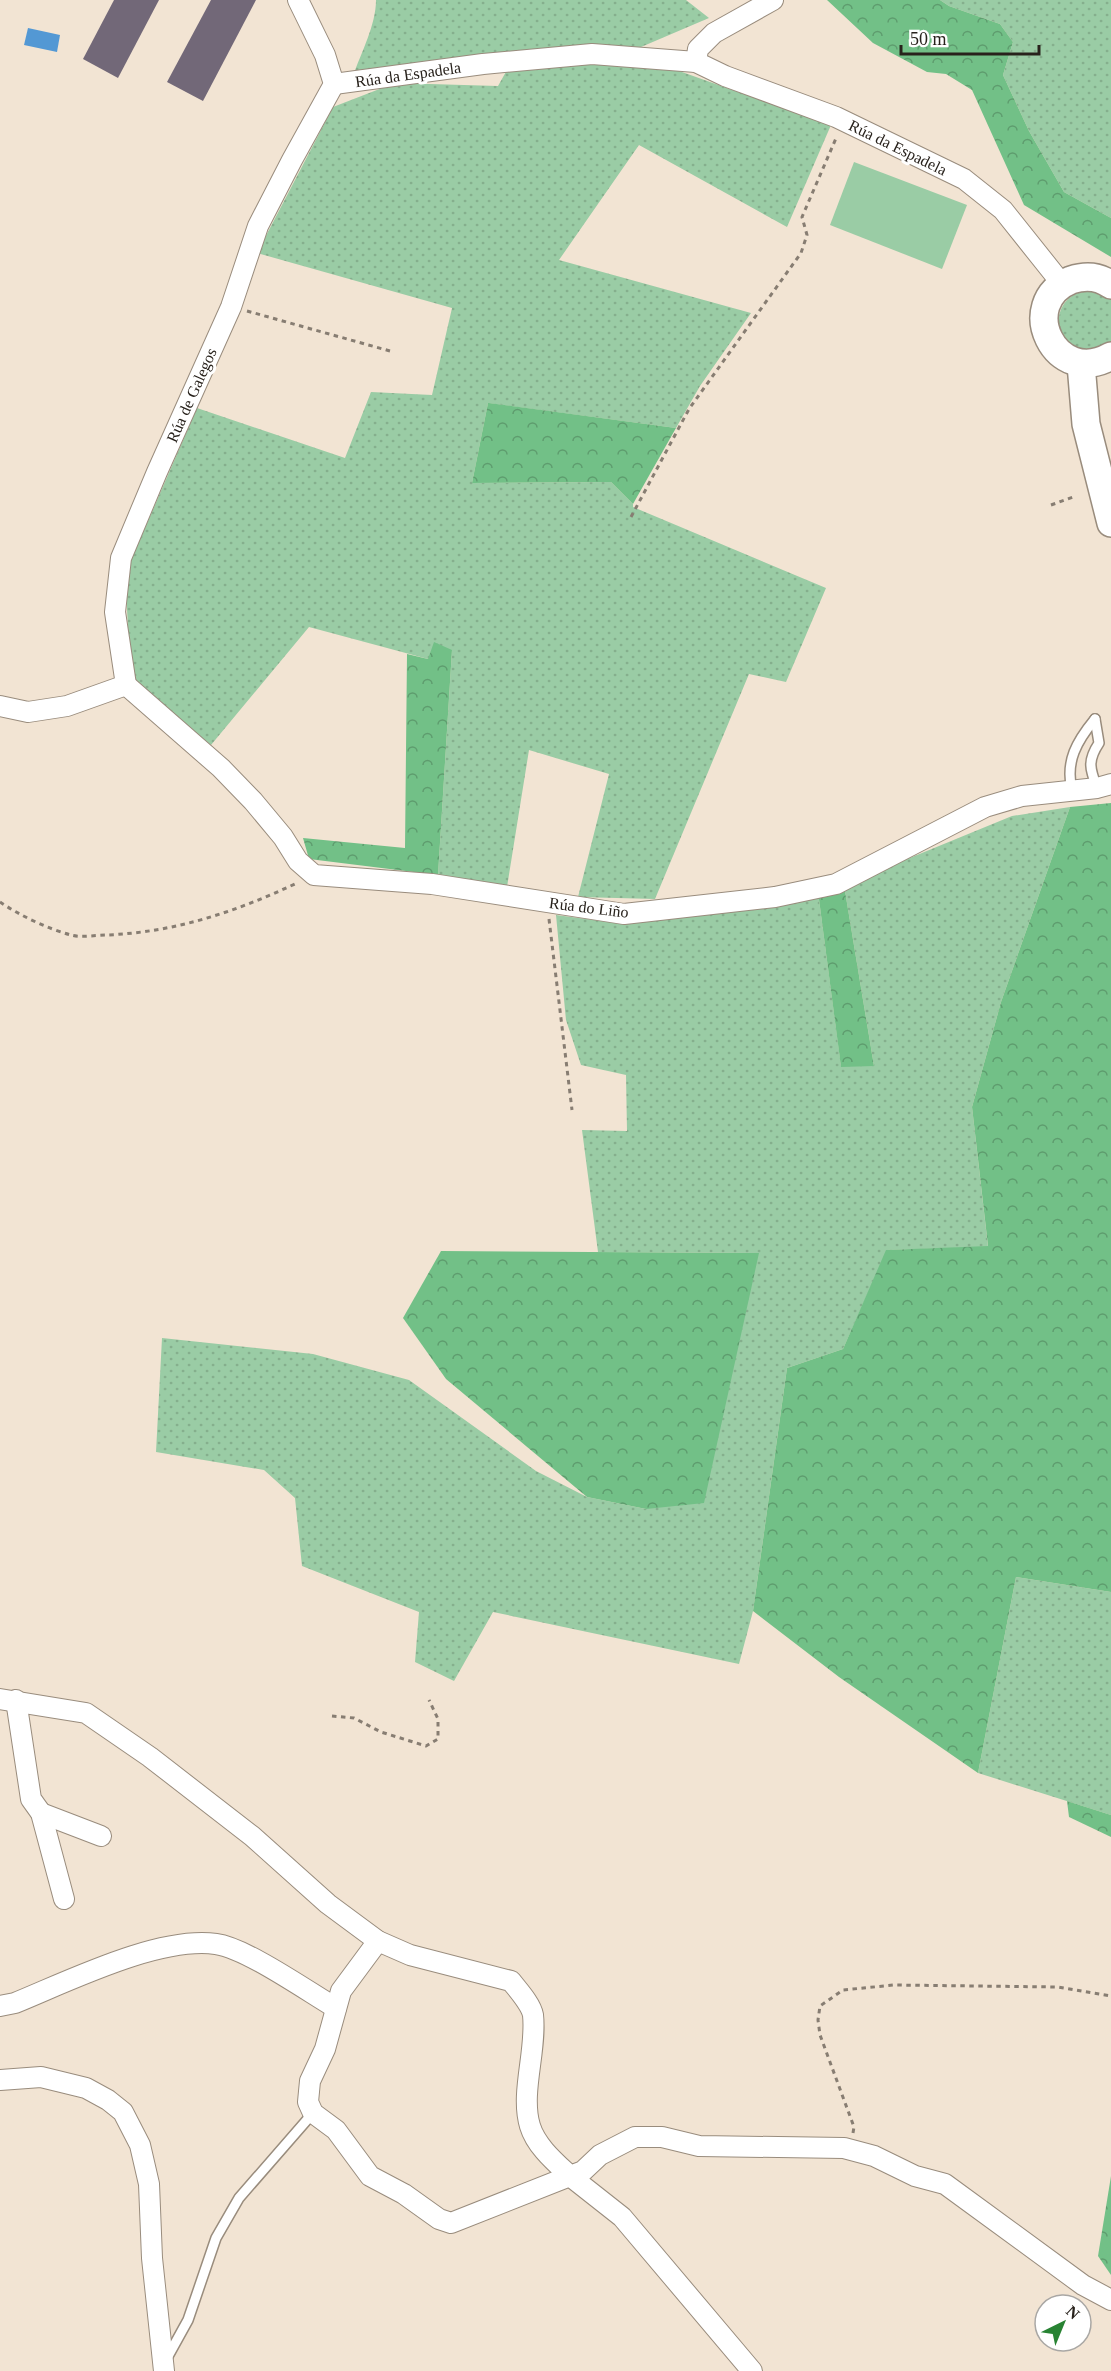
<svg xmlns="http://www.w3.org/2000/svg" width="1111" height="2371" viewBox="0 0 1111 2371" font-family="'Times New Roman',serif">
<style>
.grass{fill:url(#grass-dots)}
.forest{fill:url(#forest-crowns)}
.garden{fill:#9acca5}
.water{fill:#5398d4}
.building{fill:#726878}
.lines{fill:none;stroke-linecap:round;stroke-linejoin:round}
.lane-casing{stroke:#998c7d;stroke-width:12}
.street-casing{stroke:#998c7d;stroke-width:22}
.secondary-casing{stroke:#998c7d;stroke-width:30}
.path{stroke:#877d72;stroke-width:3;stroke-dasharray:4.5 4.5;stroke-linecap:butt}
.lane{stroke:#fff;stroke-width:9}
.street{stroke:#fff;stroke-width:20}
.secondary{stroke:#fff;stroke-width:27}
.labels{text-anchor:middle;stroke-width:6;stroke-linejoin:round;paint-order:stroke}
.street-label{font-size:16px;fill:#28221c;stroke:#fff}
</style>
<defs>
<pattern id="grass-dots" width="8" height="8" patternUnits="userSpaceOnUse" patternTransform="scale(1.5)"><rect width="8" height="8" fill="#9acca5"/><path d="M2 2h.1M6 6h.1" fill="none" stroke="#85af8d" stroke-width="1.8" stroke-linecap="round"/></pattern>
<pattern id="forest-crowns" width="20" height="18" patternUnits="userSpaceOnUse" patternTransform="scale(1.5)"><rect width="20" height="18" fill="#72c087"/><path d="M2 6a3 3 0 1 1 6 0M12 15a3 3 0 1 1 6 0" fill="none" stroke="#5e9c6e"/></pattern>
</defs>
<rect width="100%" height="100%" fill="#f2e4d3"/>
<!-- grass -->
<g class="grass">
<path d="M376,0h310l23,18 -68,29 -62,-2 -220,33 -6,-2c8,-23 23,-51 23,-76z"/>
<polygon points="940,0 1111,0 1111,218 1064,192 1029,131 1003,75 1013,42 1000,24 949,6"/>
<polygon points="598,61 668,67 831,125 787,227 639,145 559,260 751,313 700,386 676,428 488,403 472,483 611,482 633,504 633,507 826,588 786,682 749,674 655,899 578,897 609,774 529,750 507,887 438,875 452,650 428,659 309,627 211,745 131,680 125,574 197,408 345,458 371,392 432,395 452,308 257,253 333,107 395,83 498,86 507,70"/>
<path d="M1094,290l11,4 6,5v43c-5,5 -11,5 -17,7 -40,9 -53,-57 0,-59z"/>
<polygon points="1070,807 1001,1002 972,1107 988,1247 887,1250 843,1349 787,1368 753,1611 739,1664 493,1612 454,1681 415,1662 419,1612 302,1566 295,1498 264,1470 156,1452 162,1338 313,1354 409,1380 536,1471 587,1497 646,1509 758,1253 598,1252 582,1130 627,1131 626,1075 581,1065 566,1020 556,915 617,923 717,912 818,892 841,1066 874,1066 844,885 1012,816"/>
<polygon points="1016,1577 1111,1592 1111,1815 978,1773"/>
</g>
<!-- forest -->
<g class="forest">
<polygon points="827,0 940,0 949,6 1000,24 1013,42 1003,75 1029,131 1064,192 1111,218 1111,257 1024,205 972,90 946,74 927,72 873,43"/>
<polygon points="488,403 489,403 676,428 633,504 611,482 472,483"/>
<polygon points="434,642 452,650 438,875 309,859 303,838 405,848 407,654 428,659"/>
<polygon points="1111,803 1111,1592 1016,1577 978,1773 839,1677 753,1611 787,1368 843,1349 886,1250 988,1246 972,1107 1001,1002 1070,807"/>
<polygon points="844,885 874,1066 841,1067 818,892"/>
<polygon points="441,1251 759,1253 704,1503 646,1509 587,1497 446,1379 403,1318"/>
<polygon points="1067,1801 1111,1815 1111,1837 1069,1817"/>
<polygon points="1111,2176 1111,2275 1098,2256"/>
</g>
<!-- garden -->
<polygon class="garden" points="854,162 967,205 942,269 830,225"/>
<!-- water -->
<polygon class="water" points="28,28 60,35 57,52 24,45"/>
<!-- building -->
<g class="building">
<polygon points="114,0 159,0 118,78 83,59"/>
<polygon points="211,0 256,0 203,101 167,82"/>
</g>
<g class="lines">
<defs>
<g id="lane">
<path d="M1095,719l4,24c-12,18 -9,26 -2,45"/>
<path d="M1072,790c-7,-29 5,-49 23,-71"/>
<polyline points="167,2358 188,2320 216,2238 239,2198 313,2113"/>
</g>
<g id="street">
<polyline points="696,62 698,49 714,33 773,0"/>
<polyline points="334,84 483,64 592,54 696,62 725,76 836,117 964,179 1003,210 1062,284"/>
<polyline points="126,685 221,768 253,801 283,837 298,861 314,875 432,884 624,914 775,897 836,884 985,807 1022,796 1097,788 1111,784"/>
<polyline points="126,685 115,612 121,558 157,472 231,307 258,226 292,160 334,84 325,55 298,0"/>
<polyline points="0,706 28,712 67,706 126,685"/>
<path d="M0,1699l86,14 64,44 102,79 76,68 50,37 32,14 101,26c7,9 20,23 22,34 4,35 -13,78 -3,111 6,20 25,36 40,50l13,-5 17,-16 35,-18h27l37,9 145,2 30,8 41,20 30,8 138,101 28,15"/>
<polyline points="16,1700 31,1799 41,1813 64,1899"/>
<polyline points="41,1813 101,1836"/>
<polyline points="378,1941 341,1991 325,2049 310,2081 308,2102 313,2113 336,2130 370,2176 404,2194 439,2219 451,2223 570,2176 622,2217 752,2371"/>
<path d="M0,2006l15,-3c54,-22 144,-67 201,-59 30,4 91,47 120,64"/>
<polyline points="0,2080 41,2077 86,2088 108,2100 123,2112 140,2145 149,2184 152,2258 164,2371"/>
</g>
<g id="secondary">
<path d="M1111,285c-12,-9 -25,-10 -40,-5 -56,23 -16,108 40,76"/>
<polyline points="1081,364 1086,424 1111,523"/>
</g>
</defs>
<!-- lane casing -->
<use href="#lane" class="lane-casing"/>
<!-- street casing -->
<use href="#street" class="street-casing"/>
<!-- secondary casing -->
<use href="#secondary" class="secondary-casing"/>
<!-- path -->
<g class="path">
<polyline points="247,311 390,351"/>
<polyline points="1051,505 1076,496"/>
<polyline points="631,517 689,409 801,253 807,235 802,217 837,136"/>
<path d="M0,902c19,13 48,27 71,33 10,3 25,0 36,0 69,-3 128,-23 190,-52"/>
<polyline points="549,919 572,1110"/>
<polyline points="332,1716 354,1718 381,1732 426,1746 438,1739 438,1719 429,1700"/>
<polyline points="853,2133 854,2127 820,2035 818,2020 820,2006 843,1990 894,1985 1058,1987 1111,1996"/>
</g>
<!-- lane -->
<use href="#lane" class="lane"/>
<!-- street -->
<use href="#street" class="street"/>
<!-- secondary -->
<use href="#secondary" class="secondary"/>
</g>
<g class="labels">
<!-- street labels -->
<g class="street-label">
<text transform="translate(408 74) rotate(-8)" y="6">Rúa da Espadela</text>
<text transform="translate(898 147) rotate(26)" y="6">Rúa da Espadela</text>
<text transform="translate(191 395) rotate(-66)" y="6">Rúa de Galegos</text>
<text transform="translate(589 907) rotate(7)" y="6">Rúa do Liño</text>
</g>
</g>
<!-- north arrow -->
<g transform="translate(1063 2323) rotate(43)"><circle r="28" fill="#ffffff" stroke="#a9a7a4" stroke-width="1.5"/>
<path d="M0-4.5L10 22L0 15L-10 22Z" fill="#288333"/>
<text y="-9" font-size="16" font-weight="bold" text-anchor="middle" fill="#28221c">N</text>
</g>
<!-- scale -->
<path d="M901 45v9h138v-9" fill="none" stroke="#28221c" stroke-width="3"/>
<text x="910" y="45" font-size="18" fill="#28221c" stroke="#ffffff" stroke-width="4.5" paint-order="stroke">50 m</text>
</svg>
